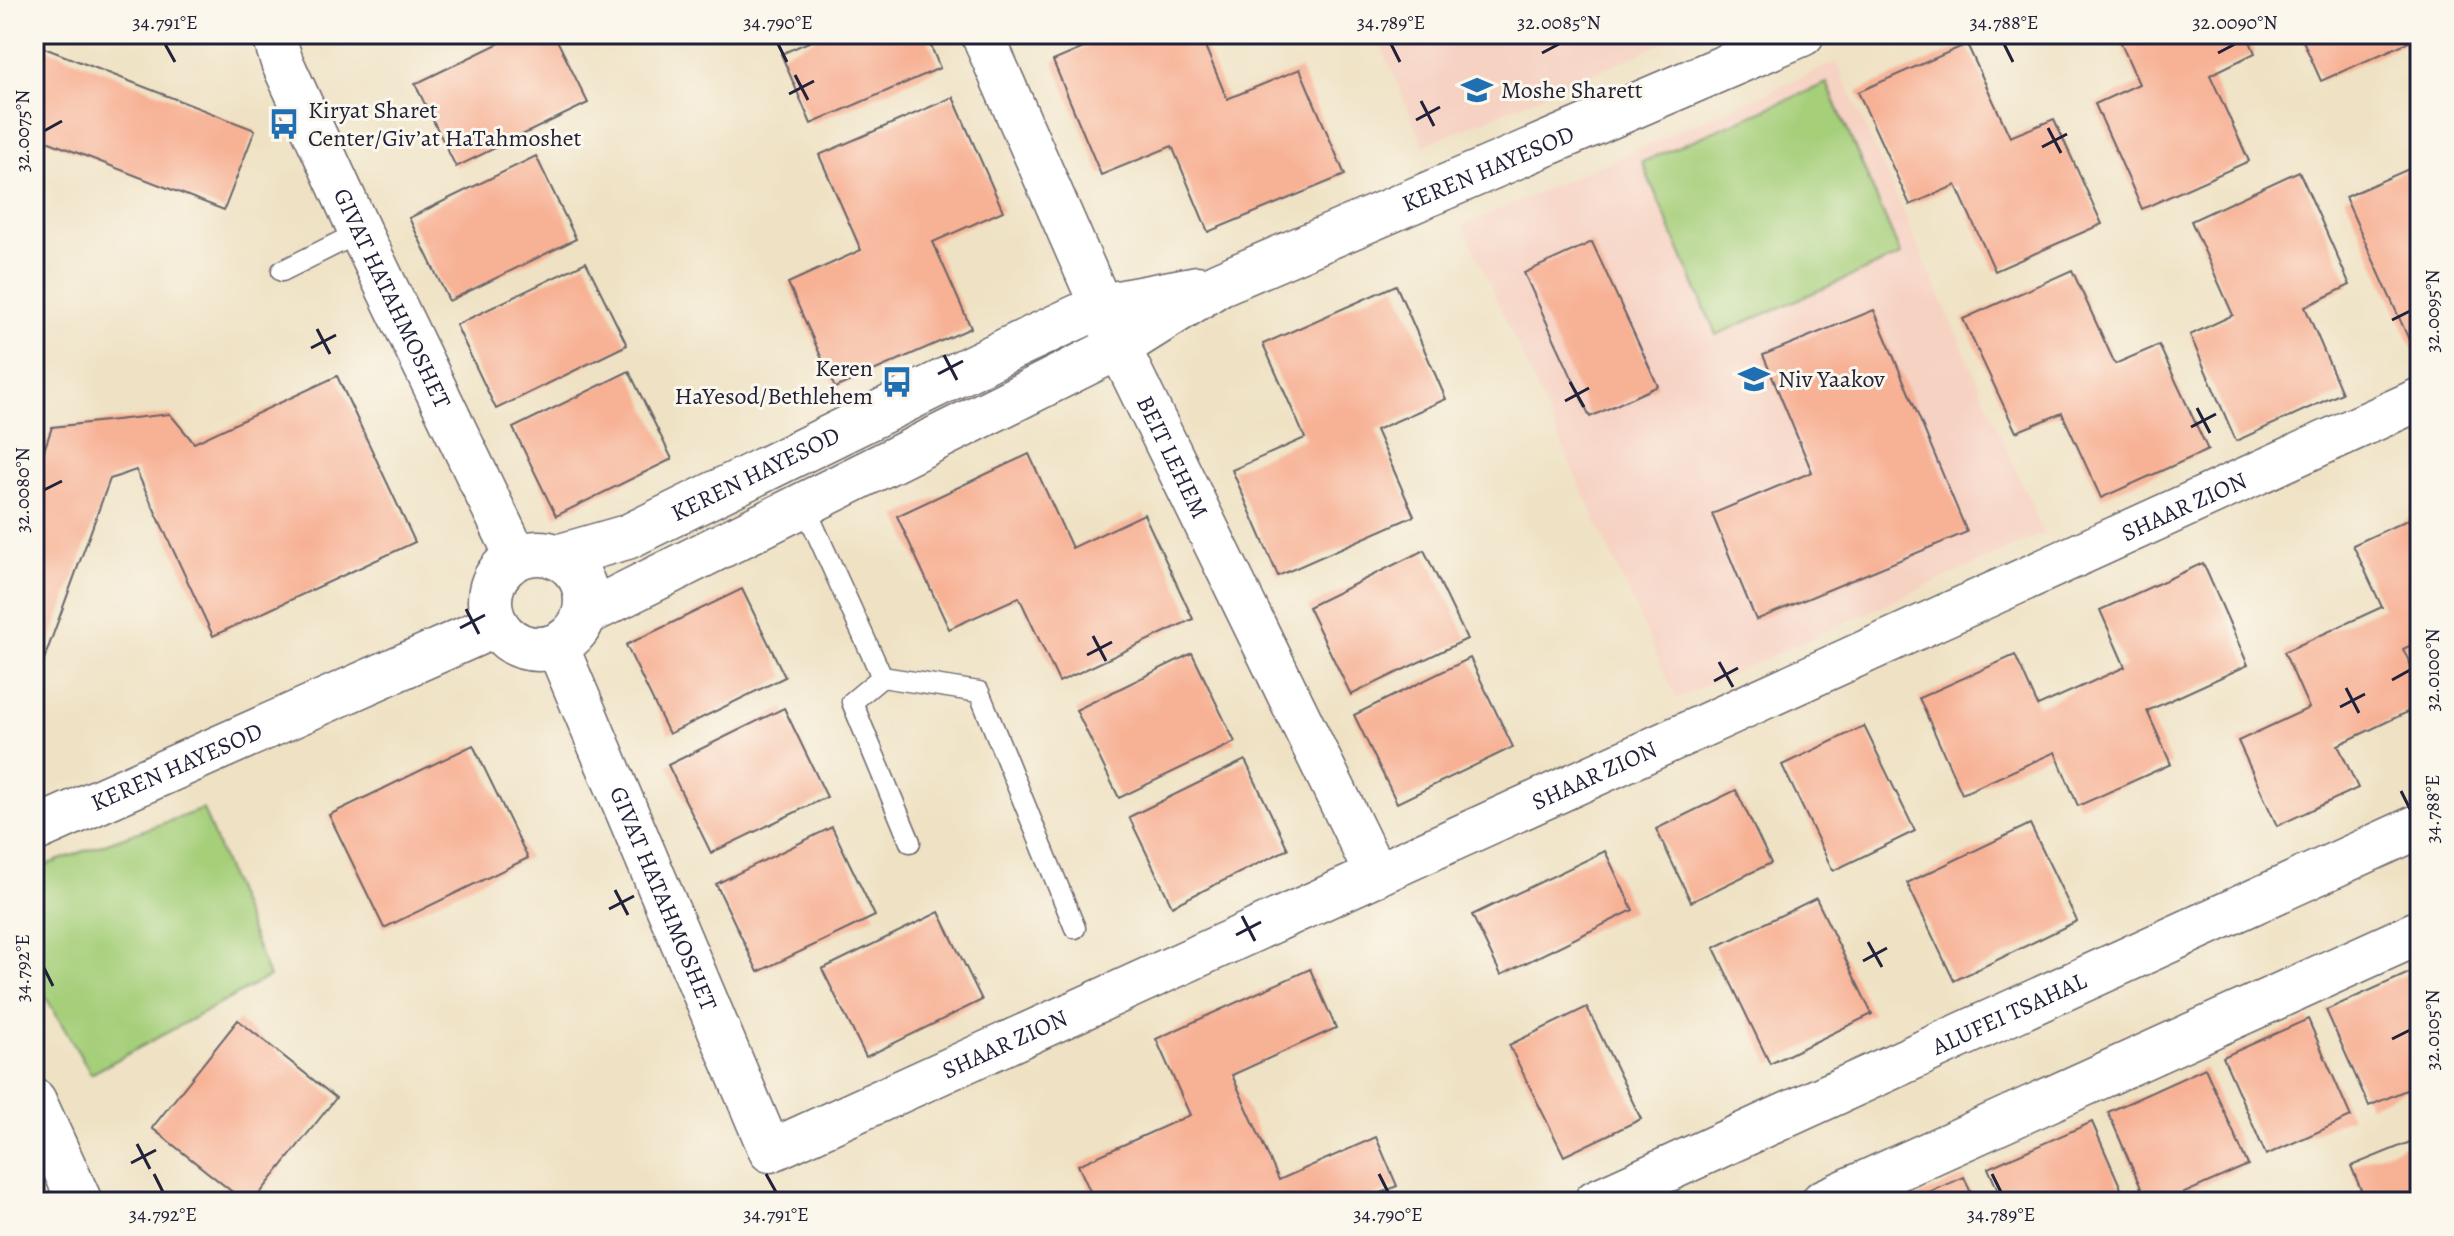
<svg xmlns="http://www.w3.org/2000/svg" width="2454" height="1236" viewBox="0 0 2454 1236" font-family="Alegreya,serif">
<style>
.built{fill:#f6d2c3}
.green{fill:#a6cf7a;stroke:#64785a;stroke-width:2}
.building{fill:#f7b194}
.lines{fill:none;stroke-linecap:round;stroke-linejoin:round}
.lane-casing{stroke:#6a656b;stroke-width:23}
.street-casing{stroke:#6a656b;stroke-width:45}
.secondary-casing{stroke:#6a656b;stroke-width:47}
.lane{stroke:#fff;stroke-width:20}
.street{stroke:#fff;stroke-width:42}
.secondary{stroke:#fff;stroke-width:44}
.ticks{fill:none;stroke:#22223b;stroke-width:3}
.labels{text-anchor:middle;stroke-width:6;stroke-linejoin:round;paint-order:stroke}
.poi-label{font-size:24px;fill:#22223b;stroke:#fbf7ec;text-anchor:start}
.street-label{font-size:24px;fill:#22223b;stroke:#fbf7ec}
.neatline{fill:none;stroke:#22223b;stroke-width:3}
.ticks-label{font-size:20px;text-anchor:middle;fill:#22223b}
</style>
<rect width="100%" height="100%" fill="#fbf7ec"/>
<filter id="ink" filterUnits="userSpaceOnUse"><feTurbulence type="fractalNoise" baseFrequency=".0125" numOctaves="2"/><feDisplacementMap in="SourceGraphic" scale="16" xChannelSelector="R" yChannelSelector="G"/><feConvolveMatrix kernelMatrix="1 2 1 2 8 2 1 2 1" color-interpolation-filters="sRGB"/></filter>
<filter id="wash" filterUnits="userSpaceOnUse"><feTurbulence type="fractalNoise" baseFrequency=".006" numOctaves="4" result="noise"/><feDisplacementMap in="SourceGraphic" scale="32" xChannelSelector="R" yChannelSelector="G"/><feGaussianBlur stdDeviation="1.8" result="paint"/><feColorMatrix in="noise" values="0 0 0 0 0 0 0 0 0 0 0 0 0 0 0 0 0 1.4 0 .05"/><feComposite in="paint" operator="in"/></filter>
<g filter="url(#wash)">
<rect width="100%" height="100%" fill="#efe2c4"/>
<!-- built -->
<g class="built">
<polygon points="1376,34 1685,34 1424,146"/>
<polygon points="1837,62 2044,533 1676,699 1463,225"/>
</g>
<!-- green -->
<g class="green">
<polygon points="1827,83 1901,255 1716,335 1642,162"/>
<polygon points="203,809 269,977 91,1074 34,977 34,869"/>
</g>
<g id="blocks">
<!-- building -->
<g class="building">
<polygon points="518,34 554,34 588,103 456,167 415,84"/>
<polygon points="827,34 926,34 940,68 811,124 781,54"/>
<polygon points="1116,34 1200,34 1227,99 1300,69 1345,175 1208,232 1172,146 1101,175 1053,61"/>
<polygon points="2117,34 2247,34 2255,53 2210,75 2249,161 2142,209 2095,104 2139,84"/>
<polygon points="2300,34 2413,34 2415,39 2321,81"/>
<polygon points="34,44 255,130 224,210 34,136"/>
<polygon points="1967,44 2010,137 2054,119 2102,224 1995,271 1956,185 1910,205 1858,92"/>
<polygon points="953,97 1003,211 933,242 971,328 835,388 788,283 861,250 819,155"/>
<polygon points="536,156 576,239 449,301 409,218"/>
<polygon points="2420,164 2420,348 2414,351 2345,197"/>
<polygon points="2299,171 2350,285 2305,307 2342,393 2236,441 2190,335 2233,315 2191,221"/>
<polygon points="1592,242 1658,386 1590,417 1524,273"/>
<polygon points="586,262 627,345 496,409 456,325"/>
<polygon points="2072,270 2115,364 2159,345 2208,450 2101,498 2062,413 2016,432 1963,319"/>
<polygon points="1396,285 1446,399 1376,430 1414,516 1278,576 1232,470 1305,438 1263,344"/>
<polygon points="1874,310 1967,532 1756,620 1712,514 1812,472 1763,355"/>
<polygon points="629,371 672,459 556,516 513,428"/>
<polygon points="337,376 415,542 213,636 136,470 110,479 43,662 34,660 34,480 52,427 170,414 194,443"/>
<polygon points="1029,454 1072,548 1144,514 1193,619 1059,682 1019,597 949,629 897,516"/>
<polygon points="2420,514 2420,641 2403,649 2420,684 2420,706 2338,745 2358,788 2277,826 2238,741 2309,708 2284,652 2382,607 2353,545"/>
<polygon points="1424,550 1467,639 1351,695 1308,607"/>
<polygon points="2203,563 2248,665 2147,711 2171,764 2078,806 2055,752 1962,794 1919,698 2015,655 2038,706 2125,667 2100,610"/>
<polygon points="742,589 785,677 669,734 626,645"/>
<polygon points="1192,653 1235,742 1119,798 1076,710"/>
<polygon points="1470,658 1513,747 1397,803 1354,715"/>
<polygon points="784,708 827,797 711,853 668,765"/>
<polygon points="1864,726 1915,831 1833,871 1782,765"/>
<polygon points="473,745 528,858 384,928 329,815"/>
<polygon points="1245,760 1288,849 1172,906 1129,817"/>
<polygon points="1736,790 1771,863 1691,902 1656,829"/>
<polygon points="2030,824 2077,921 1954,981 1907,883"/>
<polygon points="832,827 875,916 758,972 716,884"/>
<polygon points="1605,851 1633,910 1501,975 1472,915"/>
<polygon points="1816,898 1872,1014 1770,1064 1714,948"/>
<polygon points="939,912 982,1000 866,1057 822,969"/>
<polygon points="2420,968 2420,1084 2369,1106 2326,1010"/>
<polygon points="1310,969 1336,1028 1232,1075 1279,1180 1376,1137 1397,1186 1361,1202 1095,1202 1078,1165 1190,1115 1156,1039"/>
<polygon points="1587,1007 1641,1119 1564,1156 1509,1045"/>
<polygon points="2308,1019 2351,1117 2266,1155 2223,1057"/>
<polygon points="238,1020 336,1098 253,1202 245,1202 152,1128"/>
<polygon points="2205,1068 2248,1165 2164,1202 2147,1202 2108,1112"/>
<polygon points="2092,1122 2127,1202 2003,1202 1988,1168"/>
<polygon points="2420,1138 2420,1202 2366,1202 2351,1166"/>
<polygon points="1964,1177 1975,1202 1906,1202"/>
</g>
</g>
</g>
<g filter="url(#ink)">
<use href="#blocks" fill-opacity="0" stroke="#6a656b" stroke-width="2"/>
<g class="lines">
<defs>
<g id="lane">
<polyline points="282,271 360,232"/>
<polyline points="804,505 882,677 852,702 910,842"/>
<polyline points="882,677 979,692 1075,928"/>
</g>
<g id="street">
<path id="s1" d="M273,34l9,28 78,170 157,326"/>
<path id="s2" d="M982,34l137,313 257,528"/>
<path id="s3" d="M557,646l213,505 1650,-752"/>
</g>
<g id="secondary">
<circle cx="538" cy="601" r="48"/>
<path id="s4" d="M557,557l70,-20 384,-189 90,-42 96,-18"/>
<path id="s5" d="M585,614l534,-267 100,-63 583,-250"/>
<path id="s6" d="M34,830l462,-205"/>
<polyline points="34,1101 80,1202"/>
<path id="s7" d="M1596,1202l824,-376"/>
<polyline points="1823,1202 2420,932"/>
</g>
</defs>
<!-- lane casing -->
<use href="#lane" class="lane-casing"/>
<!-- street casing -->
<use href="#street" class="street-casing"/>
<!-- secondary casing -->
<use href="#secondary" class="secondary-casing"/>
<!-- lane -->
<use href="#lane" class="lane"/>
<!-- street -->
<use href="#street" class="street"/>
<!-- secondary -->
<use href="#secondary" class="secondary"/>
</g>
</g>
<!-- ticks -->
<path class="ticks" d="M165,44l10,18M778,44l9,18M1391,44l9,18M2004,44l9,18M1542,53l17,-9M2218,53l17,-9M795,75l13,25M789,94l25,-13M1421,101l13,25M1416,120l24,-13M2048,128l13,25M44,131l18,-10M2042,147l25,-13M2392,320l18,-9M317,329l13,25M311,348l25,-13M944,355l13,25M938,374l25,-13M1570,382l14,25M1565,401l24,-13M2197,408l13,25M2191,427l25,-13M44,490l18,-9M466,609l13,25M460,628l25,-13M1093,636l13,25M1087,655l25,-13M1719,662l14,25M2392,680l18,-10M1714,681l24,-13M2346,688l13,25M2340,707l25,-13M2401,791l9,18M615,890l13,25M609,909l25,-13M1242,916l13,25M1236,935l25,-13M1868,942l14,25M1863,961l24,-13M44,968l9,18M2392,1039l18,-9M137,1144l13,25M131,1163l25,-13M154,1174l9,18M766,1174l10,18M1379,1174l9,18M1992,1174l9,18"/>
<!-- icons -->
<defs>
<symbol id="school-bare" viewBox="-9 -9 18 18"><path d="M0-5L7-2L0 1L-7-2ZM-4 1L0 2.5L4 1V4Q0 6-4 4Z" fill="#1f6fb2" stroke="#fbf7ec" stroke-width="2.5" paint-order="stroke"/></symbol>
<symbol id="bus-bare" viewBox="-9 -9 18 18"><path d="M-5-6H5V4H4V6H2V4H-2V6H-4V4H-5ZM-3.5-4V0h7V-4ZM-3.5 1.2v1.5H-2V1.2ZM2 1.2v1.5H3.5V1.2Z" fill="#1f6fb2" stroke="#fbf7ec" stroke-width="2.5" paint-order="stroke"/></symbol>
</defs>
<g fill-rule="evenodd">
<use href="#school-bare" x="1455" y="68" width="44" height="44"/>
<use href="#bus-bare" x="262" y="102" width="44" height="44"/>
<use href="#school-bare" x="1732" y="357" width="44" height="44"/>
<use href="#bus-bare" x="875" y="360" width="44" height="44"/>
</g>
<g class="labels">
<!-- poi labels -->
<g class="poi-label">
<text x="1501" y="98">Moshe Sharett</text>
<text x="308" y="118">Kiryat Sharet<tspan x="308" dy="28">Center/Giv’at HaTahmoshet</tspan></text>
<text x="873" y="376" text-anchor="end">Keren<tspan x="873" dy="28">HaYesod/Bethlehem</tspan></text>
<text x="1778" y="387">Niv Yaakov</text>
</g>
<!-- street labels -->
<g class="street-label">
<text dy="8" stroke="none"><textPath href="#s5" startOffset="1008">KEREN HAYESOD</textPath></text>
<text dy="8" stroke="none"><textPath href="#s1" startOffset="290">GIVAT HATAHMOSHET</textPath></text>
<text dy="8" stroke="none"><textPath href="#s2" startOffset="464">BEIT LEHEM</textPath></text>
<text dy="8" stroke="none"><textPath href="#s4" startOffset="216">KEREN HAYESOD</textPath></text>
<text dy="8" stroke="none"><textPath href="#s3" startOffset="2102">SHAAR ZION</textPath></text>
<text dy="8" stroke="none"><textPath href="#s6" startOffset="156">KEREN HAYESOD</textPath></text>
<text dy="8" stroke="none"><textPath href="#s3" startOffset="1454">SHAAR ZION</textPath></text>
<text dy="8" stroke="none"><textPath href="#s3" startOffset="274">GIVAT HATAHMOSHET</textPath></text>
<text dy="8" stroke="none"><textPath href="#s7" startOffset="454">ALUFEI TSAHAL</textPath></text>
<text dy="8" stroke="none"><textPath href="#s3" startOffset="806">SHAAR ZION</textPath></text>
</g>
</g>
<!-- margin -->
<rect width="2454" height="1236" fill="none" stroke="#fbf7ec" stroke-width="88"/>
<rect x="44" y="44" width="2366" height="1148" class="neatline"/>
<g class="ticks-label">
<text x="165" y="29">34.791°E</text>
<text x="778" y="29">34.790°E</text>
<text x="1391" y="29">34.789°E</text>
<text x="1559" y="29">32.0085°N</text>
<text x="2004" y="29">34.788°E</text>
<text x="2235" y="29">32.0090°N</text>
<text transform="translate(22 131) rotate(-90)" y="7">32.0075°N</text>
<text transform="translate(2432 311) rotate(-90)" y="7">32.0095°N</text>
<text transform="translate(22 490) rotate(-90)" y="7">32.0080°N</text>
<text transform="translate(2432 670) rotate(-90)" y="7">32.0100°N</text>
<text transform="translate(2432 809) rotate(-90)" y="7">34.788°E</text>
<text transform="translate(22 968) rotate(-90)" y="7">34.792°E</text>
<text transform="translate(2432 1030) rotate(-90)" y="7">32.0105°N</text>
<text x="163" y="1221">34.792°E</text>
<text x="776" y="1221">34.791°E</text>
<text x="1388" y="1221">34.790°E</text>
<text x="2001" y="1221">34.789°E</text>
</g>
</svg>
